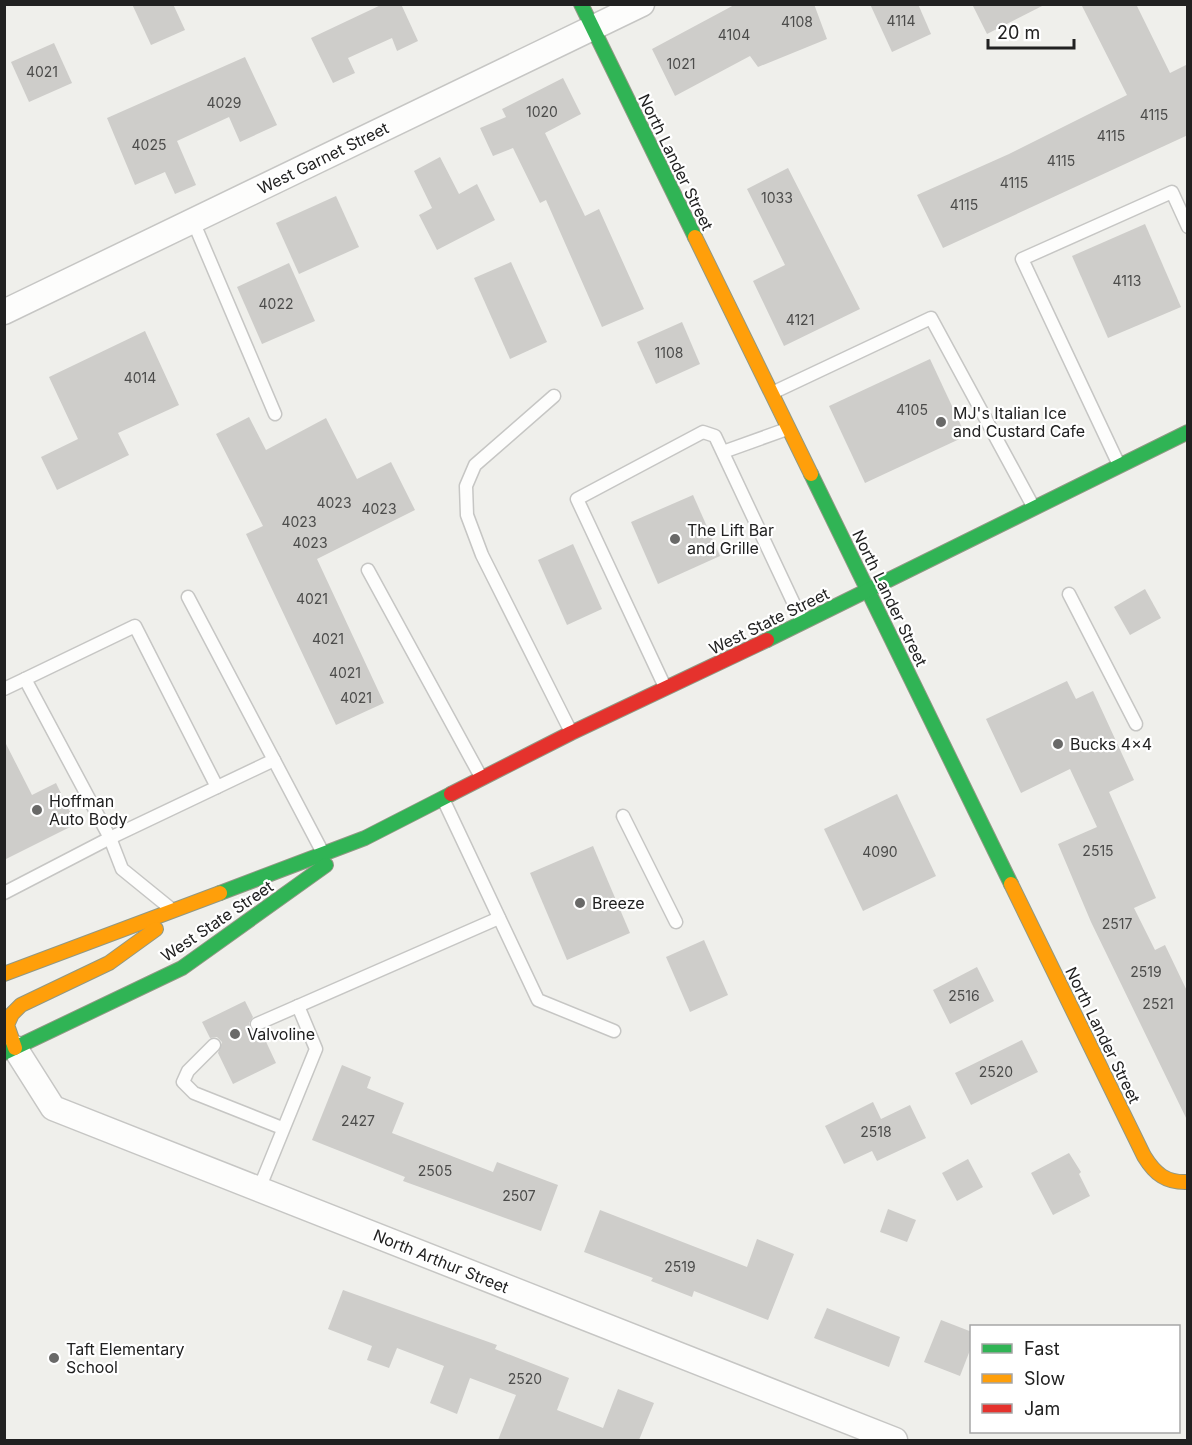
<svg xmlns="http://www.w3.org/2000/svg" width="1192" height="1445" viewBox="0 0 1192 1445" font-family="Inter,sans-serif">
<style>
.building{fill:#cecdca}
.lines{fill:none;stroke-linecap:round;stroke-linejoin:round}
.lane-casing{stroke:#c6c6c4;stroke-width:15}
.street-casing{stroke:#c6c6c4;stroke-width:27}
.fast-casing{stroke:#909884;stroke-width:16}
.slow-casing{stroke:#909884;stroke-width:16}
.jam-casing{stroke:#909884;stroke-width:16}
.lane{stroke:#fdfdfc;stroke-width:12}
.street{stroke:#fdfdfc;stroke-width:24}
.fast{stroke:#30b455;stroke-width:14}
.slow{stroke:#ff9f0a;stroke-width:14}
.jam{stroke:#e5322d;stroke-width:14}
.poi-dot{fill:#696968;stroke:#fff;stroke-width:2}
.labels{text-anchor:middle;stroke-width:4.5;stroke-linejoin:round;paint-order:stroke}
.number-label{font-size:14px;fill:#4c4c4b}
.street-label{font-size:16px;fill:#212121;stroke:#fff}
.poi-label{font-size:16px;fill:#212121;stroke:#fff;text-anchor:start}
</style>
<rect width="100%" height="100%" fill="#efefeb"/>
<!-- building -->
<g class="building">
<polygon points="132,4 173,4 185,30 151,45"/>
<polygon points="383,4 401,4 418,41 397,51 392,38 348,58 355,73 333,83 311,38"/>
<polygon points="736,4 814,4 827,39 758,67 750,56 675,96 652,49"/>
<polygon points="870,4 918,4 931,34 892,52"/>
<polygon points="972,4 1046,4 987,34"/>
<polygon points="1081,4 1136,4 1170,73 1188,64 1188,135 943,248 917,195 1009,154 1127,95"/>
<polygon points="54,43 72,83 29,102 11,62"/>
<polygon points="245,57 277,125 240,142 229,117 177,141 196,185 175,194 165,172 135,185 107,118"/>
<polygon points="563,78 581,114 545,133 585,216 599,209 644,309 602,327 546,200 540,203 513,148 493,156 480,128 506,117 502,109"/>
<polygon points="440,157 459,194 477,184 495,220 437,250 419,215 432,208 414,171"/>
<polygon points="788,168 860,309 784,346 753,281 785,265 747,189"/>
<polygon points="336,196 359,247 299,274 276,223"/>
<polygon points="1145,224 1181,307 1108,338 1072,256"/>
<polygon points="511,262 547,342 510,359 474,278"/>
<polygon points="289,263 315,321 262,344 237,287"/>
<polygon points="682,322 700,364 656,384 637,342"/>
<polygon points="145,331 179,405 118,433 129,455 57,490 41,457 78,439 49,377"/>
<polygon points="930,359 966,436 865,483 829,406"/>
<polygon points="249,417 266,450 326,418 357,479 391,462 415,510 317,559 384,703 336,725 246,534 263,526 216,434"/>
<polygon points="693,495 720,556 658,584 631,522"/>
<polygon points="573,544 602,609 567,625 538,560"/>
<polygon points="1145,589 1161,618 1130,635 1114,607"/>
<polygon points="1067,681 1076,699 1093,691 1134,780 1109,792 1156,898 1134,908 1155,950 1165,945 1188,993 1188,1122 1091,922 1058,844 1097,827 1070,769 1021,793 986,719"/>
<polygon points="4,740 32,795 56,783 76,824 4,860"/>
<polygon points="897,794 936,876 863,911 824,829"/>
<polygon points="593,846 630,933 567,960 530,873"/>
<polygon points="704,940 728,995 690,1012 666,957"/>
<polygon points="977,967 994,1001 950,1024 933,990"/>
<polygon points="245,1001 253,1017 249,1023 250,1028 256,1032 261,1031 276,1063 233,1084 218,1053 222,1042 217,1037 210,1038 202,1022"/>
<polygon points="1022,1040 1038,1072 971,1105 955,1073"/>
<polygon points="342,1065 371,1077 367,1088 404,1103 392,1133 493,1172 497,1162 558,1185 541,1231 403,1181 405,1177 312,1140"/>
<polygon points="873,1102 881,1119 910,1105 926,1138 877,1161 872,1151 844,1164 825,1126"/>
<polygon points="1069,1153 1081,1172 1079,1174 1090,1196 1053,1215 1031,1173"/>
<polygon points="968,1159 983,1187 957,1201 942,1173"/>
<polygon points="888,1209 916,1220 907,1242 880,1232"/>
<polygon points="600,1210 747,1267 757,1239 794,1254 768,1320 694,1291 692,1297 651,1281 653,1278 584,1252"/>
<polygon points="343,1290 497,1345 495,1349 569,1378 557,1410 603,1428 618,1389 654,1403 639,1440 498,1440 516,1395 470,1378 457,1414 430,1403 444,1366 397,1348 389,1368 367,1360 372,1346 328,1329"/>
<polygon points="827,1308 900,1337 889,1367 814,1338"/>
<polygon points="941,1320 972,1332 972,1345 960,1376 924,1362"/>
</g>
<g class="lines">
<defs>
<g id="lane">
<polyline points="193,221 275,414"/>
<polyline points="772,393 931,318 1034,508"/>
<polyline points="554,396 475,465 466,486 467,515 482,555 571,732"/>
<polyline points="723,452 787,429"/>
<polyline points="1119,465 1022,259 1172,192 1188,227"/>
<polyline points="368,570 481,777"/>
<polyline points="1069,594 1136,724"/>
<polyline points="188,597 323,853"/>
<polyline points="665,687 577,499 703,432 715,436 802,621"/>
<polyline points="4,689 25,679"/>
<polyline points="444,801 538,1000 614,1031"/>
<polyline points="623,816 676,922"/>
<polyline points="4,893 110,838 274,760"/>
<polyline points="170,908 122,869 110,838 25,679 135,626 217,787"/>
<polyline points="257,1024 499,918"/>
<polyline points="214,1045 188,1071 183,1082 194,1093 282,1128"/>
<polyline points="259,1189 316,1049 298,1006"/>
</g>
<g id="street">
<polyline points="4,312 642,4"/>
<polyline points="15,1048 53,1108 895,1440"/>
</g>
<g id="fast">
<polyline points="581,4 695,237"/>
<polyline points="811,474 1011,884"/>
<polyline points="767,640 1188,432"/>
<polyline points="220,893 365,838 451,794"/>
<polyline points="4,1053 182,968 326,865"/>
</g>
<g id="slow">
<polyline points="695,237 811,474"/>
<path d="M1011,884l133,272c11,18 22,27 44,26"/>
<polyline points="4,974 220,893"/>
<polyline points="15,1048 7,1025 12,1014 21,1005 109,963 156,929"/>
</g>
<polyline id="jam" points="451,794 571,733 767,640"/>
</defs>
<!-- lane casing -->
<use href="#lane" class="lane-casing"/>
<!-- street casing -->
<use href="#street" class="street-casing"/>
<!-- fast casing -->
<use href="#fast" class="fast-casing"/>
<!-- slow casing -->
<use href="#slow" class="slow-casing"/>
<!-- jam casing -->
<use href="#jam" class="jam-casing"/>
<!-- lane -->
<use href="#lane" class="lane"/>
<!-- street -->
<use href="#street" class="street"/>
<!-- fast -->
<use href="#fast" class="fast"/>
<!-- slow -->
<use href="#slow" class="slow"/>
<!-- jam -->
<use href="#jam" class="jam"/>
</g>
<!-- markers -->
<g class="poi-dot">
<circle cx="941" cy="422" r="6"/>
<circle cx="675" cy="539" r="6"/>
<circle cx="1058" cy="744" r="6"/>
<circle cx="37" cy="810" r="6"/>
<circle cx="580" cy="903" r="6"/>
<circle cx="235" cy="1034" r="6"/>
<circle cx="54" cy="1358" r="6"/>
</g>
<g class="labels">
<!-- number labels -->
<g class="number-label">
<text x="901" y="26">4114</text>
<text x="797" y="27">4108</text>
<text x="734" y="40">4104</text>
<text x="681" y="69">1021</text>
<text x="42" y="77">4021</text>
<text x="224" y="108">4029</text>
<text x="542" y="117">1020</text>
<text x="1154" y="120">4115</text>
<text x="1111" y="141">4115</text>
<text x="149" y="150">4025</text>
<text x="1061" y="166">4115</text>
<text x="1014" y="188">4115</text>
<text x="777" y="203">1033</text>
<text x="964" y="210">4115</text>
<text x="1127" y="286">4113</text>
<text x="276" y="309">4022</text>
<text x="800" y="325">4121</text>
<text x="669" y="358">1108</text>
<text x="140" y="383">4014</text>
<text x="912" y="415">4105</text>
<text x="334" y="508">4023</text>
<text x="379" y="514">4023</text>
<text x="299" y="527">4023</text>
<text x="310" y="548">4023</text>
<text x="312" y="604">4021</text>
<text x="328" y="644">4021</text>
<text x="345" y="678">4021</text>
<text x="356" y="703">4021</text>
<text x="1098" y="856">2515</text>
<text x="880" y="857">4090</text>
<text x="1117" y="929">2517</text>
<text x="1146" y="977">2519</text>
<text x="964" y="1001">2516</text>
<text x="1158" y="1009">2521</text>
<text x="996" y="1077">2520</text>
<text x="358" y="1126">2427</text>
<text x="876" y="1137">2518</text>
<text x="435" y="1176">2505</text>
<text x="519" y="1201">2507</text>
<text x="680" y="1272">2519</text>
<text x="525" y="1384">2520</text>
</g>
<!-- street labels -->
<g class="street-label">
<text transform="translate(323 158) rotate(-26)" y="6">West Garnet Street</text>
<text transform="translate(676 162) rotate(64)" y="6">North Lander Street</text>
<text transform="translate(890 598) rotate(64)" y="6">North Lander Street</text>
<text transform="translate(769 621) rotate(-26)" y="6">West State Street</text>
<text transform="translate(217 921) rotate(-34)" y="6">West State Street</text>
<text transform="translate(1103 1035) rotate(64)" y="6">North Lander Street</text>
<text transform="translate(441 1261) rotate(22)" y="6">North Arthur Street</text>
</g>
<!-- poi labels -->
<g class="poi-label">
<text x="953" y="419">MJ's Italian Ice<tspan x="953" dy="18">and Custard Cafe</tspan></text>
<text x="687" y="536">The Lift Bar<tspan x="687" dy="18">and Grille</tspan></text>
<text x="1070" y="750">Bucks 4x4</text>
<text x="49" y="807">Hoffman<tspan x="49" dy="18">Auto Body</tspan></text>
<text x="592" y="909">Breeze</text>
<text x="247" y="1040">Valvoline</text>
<text x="66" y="1355">Taft Elementary<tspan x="66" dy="18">School</tspan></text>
</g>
</g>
<!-- border -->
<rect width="1192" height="1445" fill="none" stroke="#212121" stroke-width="12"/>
<!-- legend -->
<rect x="970" y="1325" width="210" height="108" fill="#ffffff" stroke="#a6a6a6" stroke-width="1.5"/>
<rect x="982" y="1344" width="30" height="9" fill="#30b455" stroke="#a6a6a6" stroke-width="1.5"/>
<text x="1024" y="1355" font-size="18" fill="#212121">Fast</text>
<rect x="982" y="1374" width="30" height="9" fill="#ff9f0a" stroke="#a6a6a6" stroke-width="1.5"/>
<text x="1024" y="1385" font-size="18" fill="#212121">Slow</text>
<rect x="982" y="1404" width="30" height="9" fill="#e5322d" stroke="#a6a6a6" stroke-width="1.5"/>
<text x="1024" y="1415" font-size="18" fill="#212121">Jam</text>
<!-- scale -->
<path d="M988 39v9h86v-9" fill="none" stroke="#212121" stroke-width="3"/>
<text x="997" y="39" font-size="18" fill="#212121" stroke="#ffffff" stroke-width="4.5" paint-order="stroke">20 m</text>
</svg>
